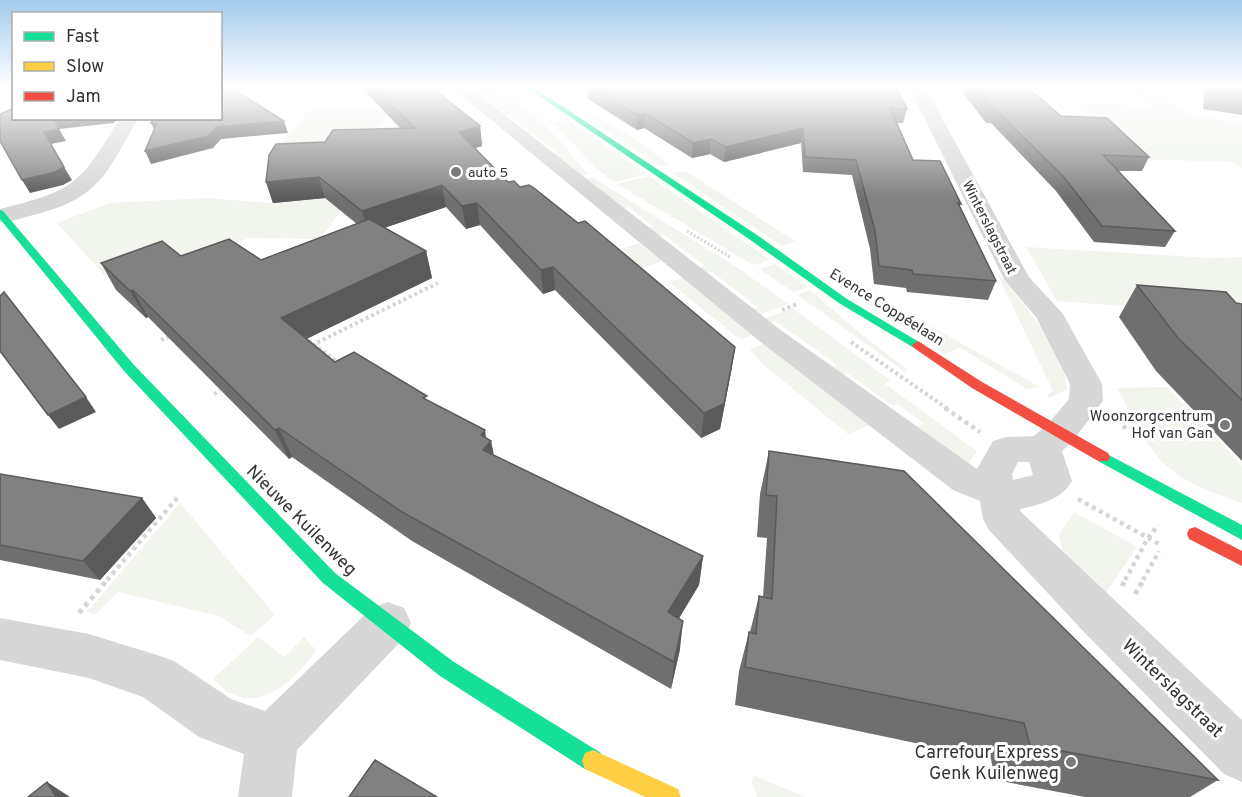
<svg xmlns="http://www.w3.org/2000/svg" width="1242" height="797" viewBox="0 0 1242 797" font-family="Overpass,sans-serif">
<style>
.green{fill:#f1f5ed}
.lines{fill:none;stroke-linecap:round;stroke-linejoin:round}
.path-far3{stroke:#d6d6d6;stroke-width:3;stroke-dasharray:2 2;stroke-linecap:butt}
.path-far2{stroke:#d6d6d6;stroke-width:4;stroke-dasharray:3 3;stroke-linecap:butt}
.path-far1{stroke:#d6d6d6;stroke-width:4.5;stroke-dasharray:4 4;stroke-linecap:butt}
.path{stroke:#d6d6d6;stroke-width:5;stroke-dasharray:4.5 4.5;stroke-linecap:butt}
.street{fill:#d7d7d7;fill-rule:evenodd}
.fast{fill:#16e098;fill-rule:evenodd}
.slow{fill:#ffcf43;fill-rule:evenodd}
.jam{fill:#f24e42;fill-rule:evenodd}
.wall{fill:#6f6f6f}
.shaded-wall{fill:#5a5a5a}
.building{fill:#818181;stroke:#5a5a5a;stroke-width:1.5}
.poi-dot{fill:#7a7a7a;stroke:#fff;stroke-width:2}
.labels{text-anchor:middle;stroke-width:6;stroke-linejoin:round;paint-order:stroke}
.far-poi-label{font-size:14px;fill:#333;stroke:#fff;text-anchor:start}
.far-street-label{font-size:14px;fill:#333;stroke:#fff}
.street-label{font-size:15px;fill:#333;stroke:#fff}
.poi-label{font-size:15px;fill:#333;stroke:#fff;text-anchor:end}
.near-street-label{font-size:18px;fill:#333;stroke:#fff}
.near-poi-label{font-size:18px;fill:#333;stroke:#fff;text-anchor:end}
</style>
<rect width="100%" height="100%" fill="#fff"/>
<!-- green -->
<g class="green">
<path d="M473,87c50,0 85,54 115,87l-10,3 -27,-23 6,-2 -23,-18 -8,1 -2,-2 6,-2 -21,-16 -10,-1 6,-1 -18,-15 -9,-1 12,-3 -15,1 6,-2z"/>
<polygon points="1124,87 1144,87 1151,99 1173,104 1185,114 1242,124 1242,168 1233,162 1139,159 1074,103 1152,106"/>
<polygon points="309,110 391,110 363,149 325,162 267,162"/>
<polygon points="595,116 635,139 669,164 661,167 587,117"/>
<polygon points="568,120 646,174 614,182 595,167 554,123"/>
<polygon points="681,172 687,172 795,241 782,246 673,173"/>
<polygon points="649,176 770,260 753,265 617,184"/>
<polygon points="592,177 741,270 788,304 756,316 751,312 758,307 712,272 702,274 696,270 705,266 664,235 655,237 645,229 653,226 629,207 620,210 583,180"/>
<polygon points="353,195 320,239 249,238 116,288 57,223 110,203 207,198 269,203"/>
<polygon points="639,243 662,261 622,275 604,255"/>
<polygon points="1026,247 1212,258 1242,257 1242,315 1057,301"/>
<polygon points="775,264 808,287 793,292 760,269"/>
<path d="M995,269c26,35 69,76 72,121l-18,8 -2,-3 6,-4z"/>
<polygon points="683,278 754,334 742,339 737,337 669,282"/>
<polygon points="855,280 876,293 873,307 842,286"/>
<polygon points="810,290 861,334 908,370 905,372 798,295"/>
<polygon points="792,308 890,380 885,384 977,451 966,467 912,430 924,423 897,404 893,406 847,373 838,376 829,370 837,365 776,321 766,324 761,320"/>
<polygon points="908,314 1040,387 1027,389 959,347 945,355 893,319"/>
<polygon points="765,343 872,424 848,434 764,365 750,350"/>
<path d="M1167,387l75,78v38c-30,-11 -64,-21 -85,-47 -16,-20 -27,-45 -40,-68z"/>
<polygon points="180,503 275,615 250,636 219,616 118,592 95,614 87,612"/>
<polygon points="1074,512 1137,547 1105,594 1063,552 1059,535"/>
<path d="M258,637l26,20 20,-20 12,13c-15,24 -52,61 -84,44 -7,-3 -13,-10 -19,-15z"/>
<polygon points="753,775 806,797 757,797 752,783"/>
</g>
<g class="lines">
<!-- path-far3 -->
<polyline class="path-far3" points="687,231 730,257"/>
<!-- path-far2 -->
<g class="path-far2">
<polyline points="782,310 797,304"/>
<polyline points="304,337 337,362"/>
<polyline points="161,340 171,336"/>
<polyline points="851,342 948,409"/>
<polyline points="312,345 438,283"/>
<polyline points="214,394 220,391"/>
</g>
<!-- path-far1 -->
<g class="path-far1">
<polyline points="945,408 980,432"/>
<polyline points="1115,412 1127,431"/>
<polyline points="1078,499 1161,545"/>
<polyline points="107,580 179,496"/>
<polyline points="1125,580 1148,538 1158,525"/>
<polyline points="1143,580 1159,551"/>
</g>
<!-- path -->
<g class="path">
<polyline points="1122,586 1126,579"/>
<polyline points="1135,594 1144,579"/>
<polyline points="79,613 108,579"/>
</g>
<!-- street -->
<g class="street">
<path d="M451,87h18l309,241 199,141 16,-28 13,-4 28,-1 14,-12 21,-25 1,-15 -34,-67 -31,-36 -96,-194h16l104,190 34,37 39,70 1,17 -31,41 -10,9 10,30c-10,18 -32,24 -52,28l1,3 221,208v62l-18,-8 -140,-142 -95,-102 -6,-11 -3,-18 -27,-11 -195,-150zM1018,462h11l4,13 -20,5 -1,-6z"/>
<path d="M120,118h18c-30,53 -38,80 -101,96 -12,3 -25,8 -37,8v-13c76,-19 79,-24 120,-91z"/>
<polygon points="388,602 404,608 411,623 404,638 297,750 292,797 238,797 244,754 199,737 143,697 89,678 0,660 0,618 89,634 157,655 174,661 231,699 265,711 372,608"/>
</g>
<!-- fast -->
<g class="fast">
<polygon points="526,87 533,87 757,235 847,299 924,345 922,348 914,348 839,303 749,239"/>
<polygon points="0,210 3,211 134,365 335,573 454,662 601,753 604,761 601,769 593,772 585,769 440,676 323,583 124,371 0,219"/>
<polygon points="1103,452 1242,525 1242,540 1098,461 1096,457 1098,453"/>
</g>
<!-- slow -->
<polygon class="slow" points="593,750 678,789 681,797 645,797 585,769 582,761 585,753"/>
<!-- jam -->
<g class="jam">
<polygon points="918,341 982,382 1108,453 1110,457 1108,461 1098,461 972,388 914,348 912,345"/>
<polygon points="1195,527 1242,551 1242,566 1189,539 1187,534 1189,529"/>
</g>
</g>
<!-- wall -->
<g class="wall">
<polygon points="361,87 431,87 480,126 482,146 475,148 508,182 520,187 578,223 735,347 731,372 720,429 701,438 555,290 543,294 480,225 466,229 446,207 384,228 426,251 432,278 306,339 335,362 428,401 491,441 494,455 703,556 699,585 679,618 680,649 671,689 412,541 292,457 289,459 148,317 146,318 116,290 101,263 181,256 261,260 357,224 325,198 273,203 266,182 325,142 401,129"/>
<polygon points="587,87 896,87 907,109 903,123 897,123 913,160 961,204 959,207 996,281 988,300 907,292 906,288 874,284 870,249 852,175 803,172 801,143 724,162 710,154 692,158 644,128 637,130 588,99"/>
<polygon points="964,87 1027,87 1061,116 1149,157 1142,171 1118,171 1175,231 1165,247 1094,242 1056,191 991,123 986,123 962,91"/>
<polygon points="1205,87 1242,87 1242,115 1203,109"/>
<polygon points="1137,285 1242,304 1242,461 1156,371 1119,317"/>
<polygon points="769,451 1218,780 1190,797 1085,797 995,780 991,759 735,705 739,671 749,632 750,632 759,596 763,597 767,538 757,537 760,494"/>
<polygon points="0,474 142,498 156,518 100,580 0,560"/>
</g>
<!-- shaded-wall -->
<g class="shaded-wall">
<polygon points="645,113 644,128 637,130 638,115"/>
<polygon points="53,118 118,118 114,123 59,129 66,141 51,144 44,132"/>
<polygon points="284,121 288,133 221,139 213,148 151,164 145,151 216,127"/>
<polygon points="151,123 157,123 157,136"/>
<polygon points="480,126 482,146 462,152 459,132"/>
<polygon points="803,128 801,143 724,162 726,147"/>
<polygon points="711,139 710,154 692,158 693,143"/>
<polygon points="64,167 72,180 63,185 30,193 22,180"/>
<polygon points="319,177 325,198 273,203 266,182"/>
<polygon points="442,185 446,207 369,233 362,211"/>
<polygon points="477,203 480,225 466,229 462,206"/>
<polygon points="426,251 432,278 292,346 281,318"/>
<polygon points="553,267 555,290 543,294 541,270"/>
<polygon points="133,290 148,317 146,318 130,291"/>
<polygon points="735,347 731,372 720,429 701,438 704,413"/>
<polygon points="86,397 96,412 59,429 48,415"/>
<polygon points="279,428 292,457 289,459 275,430"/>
<polygon points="485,430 487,445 491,441 496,470 483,450 481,435"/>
<polygon points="142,498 156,518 100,580 83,561"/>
<polygon points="703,556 699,585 666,640 668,612"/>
<polygon points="683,621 680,649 671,689 674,662"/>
<polygon points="47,782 70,797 56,797"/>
</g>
<!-- building -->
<g class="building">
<polygon points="220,87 230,87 284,121 216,127 208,136 145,151 157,123 151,123 154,118 220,118"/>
<polygon points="374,87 431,87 480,126 459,132 508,182 514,181 520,187 529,185 534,188 578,223 585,221 735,347 724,404 704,413 553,267 541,270 477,203 462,206 442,185 362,211 319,177 266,182 269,155 276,144 325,142 333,130 415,128"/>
<polygon points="590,87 896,87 907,109 890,108 913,160 940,161 961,204 958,203 996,281 913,274 912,270 879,266 875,231 856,160 805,157 803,128 726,147 711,139 693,143 645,113 638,115"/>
<polygon points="973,87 1027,87 1061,116 1107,118 1149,157 1103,155 1175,231 1102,226 1063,176 996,110 991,109"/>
<polygon points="1214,87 1242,87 1242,94 1214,89"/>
<polygon points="14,108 14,118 53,118 59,129 44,132 64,167 55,172 22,180 0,141 0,114"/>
<polygon points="369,219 426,251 281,318 335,362 354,352 427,396 423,398 485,430 481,435 491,441 483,450 703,556 668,612 683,621 674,662 402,512 279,428 275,430 133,290 130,291 101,263 162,241 181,256 229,239 261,260"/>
<polygon points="1137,285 1226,292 1236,303 1242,304 1242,400 1178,338"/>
<polygon points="4,292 86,397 48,415 0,351 0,296"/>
<polygon points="769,451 904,471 1218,780 1030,745 1024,723 745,667 749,632 756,634 759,596 772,599 777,496 766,495"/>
<polygon points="0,474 142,498 83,561 0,545"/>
<polygon points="375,760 437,797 349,797"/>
<polygon points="47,782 56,797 28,797"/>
</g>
<!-- sky -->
<linearGradient id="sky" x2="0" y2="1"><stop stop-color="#a3caec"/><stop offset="0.44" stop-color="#fff"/><stop offset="1" stop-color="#fff" stop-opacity="0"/></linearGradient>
<rect width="1242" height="198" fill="url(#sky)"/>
<!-- markers -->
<g class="poi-dot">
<circle cx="456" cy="172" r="6"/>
<circle cx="1225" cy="425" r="6"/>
<circle cx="1071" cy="762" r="6"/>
</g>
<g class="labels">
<!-- far-poi labels -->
<g class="far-poi-label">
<text x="468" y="177">auto 5</text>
</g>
<!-- far-street labels -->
<g class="far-street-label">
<text transform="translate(990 227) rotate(63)" y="5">Winterslagstraat</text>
</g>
<!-- street labels -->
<g class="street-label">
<text transform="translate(887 307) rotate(32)" y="5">Evence Coppéelaan</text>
</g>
<!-- poi labels -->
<g class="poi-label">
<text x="1213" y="421">Woonzorgcentrum<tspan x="1213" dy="17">Hof van Gan</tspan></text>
</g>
<!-- near-street labels -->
<g class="near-street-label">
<text transform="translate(302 520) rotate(45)" y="6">Nieuwe Kuilenweg</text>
<text transform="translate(1173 688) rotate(44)" y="6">Winterslagstraat</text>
</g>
<!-- near-poi labels -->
<g class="near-poi-label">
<text x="1059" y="758">Carrefour Express<tspan x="1059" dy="21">Genk Kuilenweg</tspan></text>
</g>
</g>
<!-- legend -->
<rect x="12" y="12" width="210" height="108" fill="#ffffff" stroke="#adadad" stroke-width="1.5"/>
<rect x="24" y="32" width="30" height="9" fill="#16e098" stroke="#adadad" stroke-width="1.5"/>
<text x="66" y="42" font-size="18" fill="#333333">Fast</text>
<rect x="24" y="62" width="30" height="9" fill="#ffcf43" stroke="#adadad" stroke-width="1.5"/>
<text x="66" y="72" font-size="18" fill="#333333">Slow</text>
<rect x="24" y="92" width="30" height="9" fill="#f24e42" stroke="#adadad" stroke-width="1.5"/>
<text x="66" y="102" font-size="18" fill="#333333">Jam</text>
</svg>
